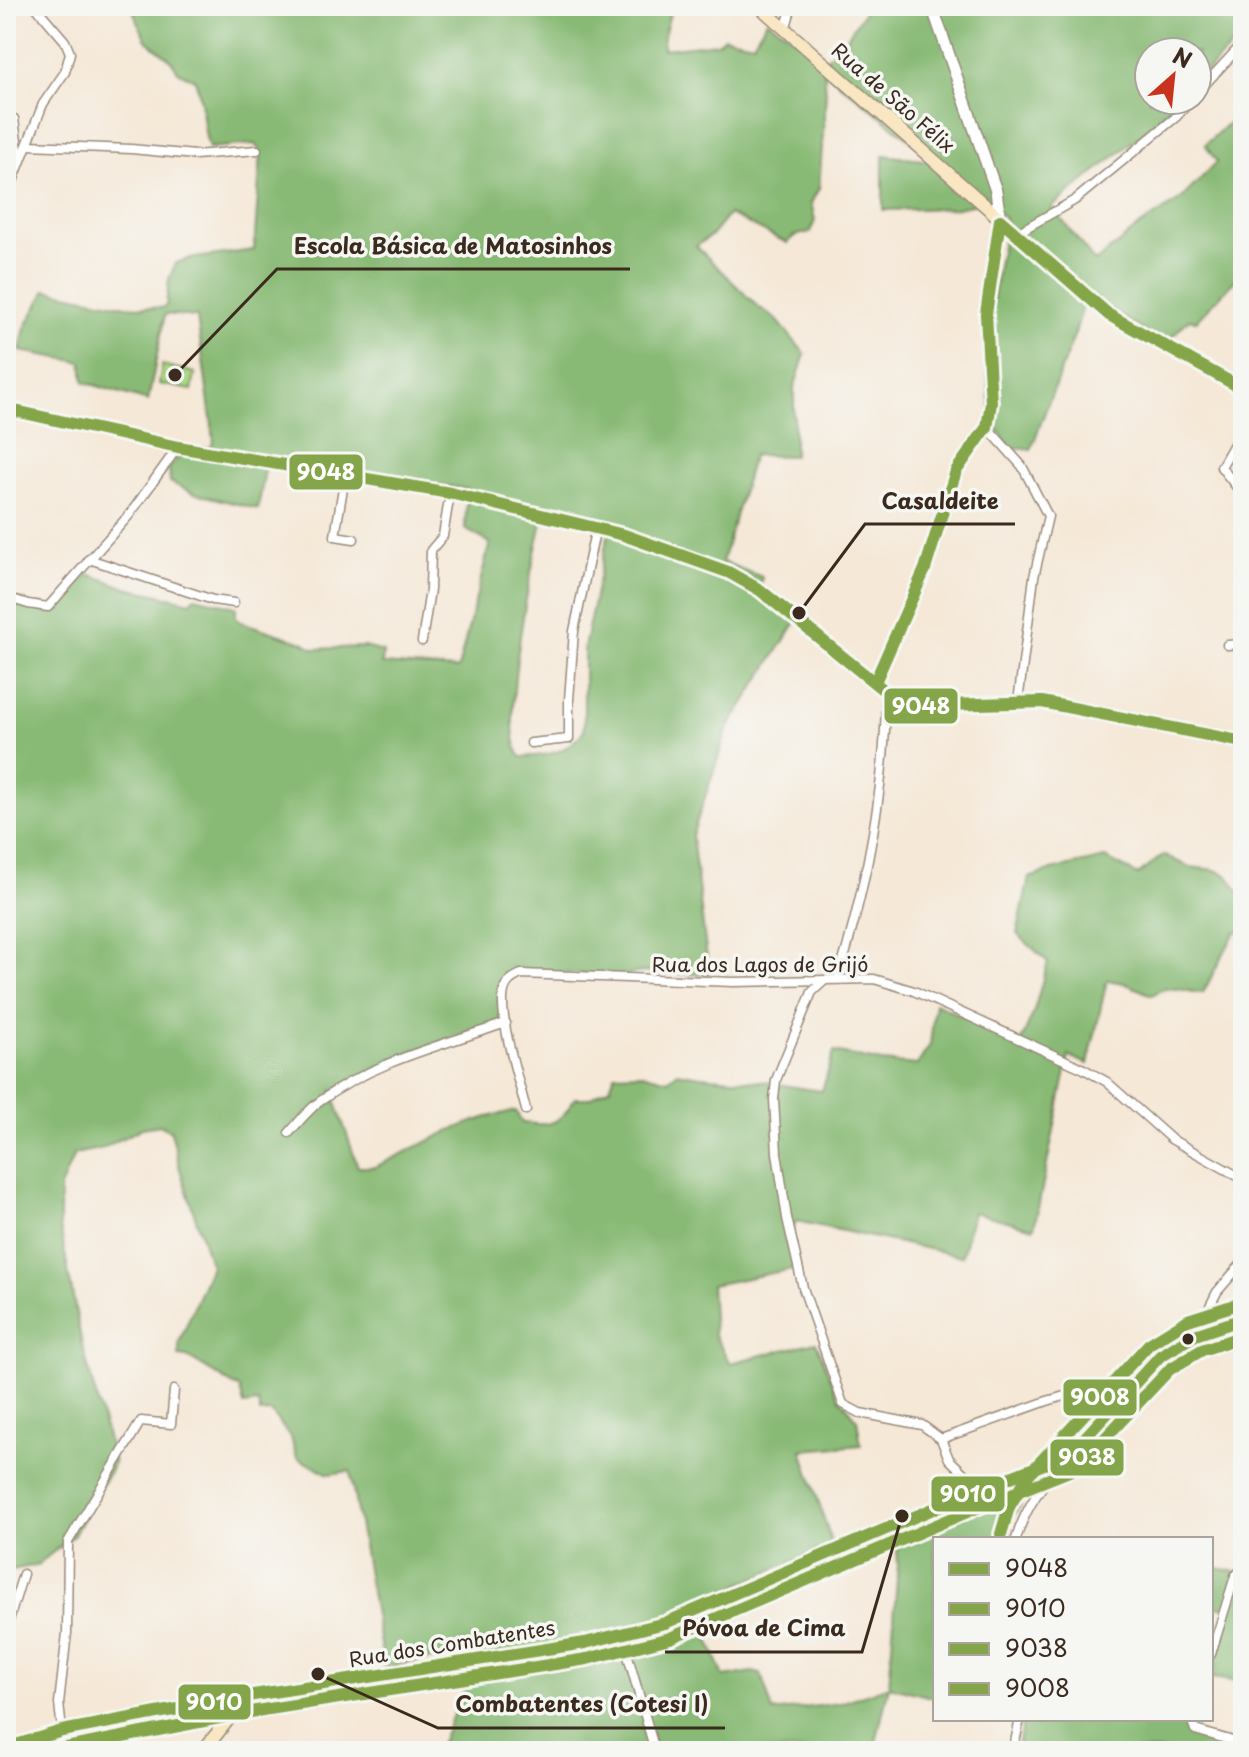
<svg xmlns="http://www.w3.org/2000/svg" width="1249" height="1757" viewBox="0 0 1249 1757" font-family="'Playpen Sans',sans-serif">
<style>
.green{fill:#abda88;stroke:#738253;stroke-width:2}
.forest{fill:#88ba74;stroke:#627249;stroke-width:2;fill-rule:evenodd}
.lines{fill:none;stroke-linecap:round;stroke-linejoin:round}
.minor-casing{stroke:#98897a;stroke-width:11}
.tertiary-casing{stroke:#98897a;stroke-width:14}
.secondary-casing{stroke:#98897a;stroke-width:15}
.minor{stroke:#fff;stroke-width:8}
.tertiary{stroke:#fff;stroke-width:11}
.secondary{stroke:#f9e7c3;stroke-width:12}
.bus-1-casing{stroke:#f6f6f2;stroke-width:18}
.bus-2-casing{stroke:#f6f6f2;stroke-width:18}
.bus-3-casing{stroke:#f6f6f2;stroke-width:18}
.bus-4-casing{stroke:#f6f6f2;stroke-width:18}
.bus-1{stroke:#85a54a;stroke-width:12}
.bus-2{stroke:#85a54a;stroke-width:12}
.bus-3{stroke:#85a54a;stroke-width:12}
.bus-4{stroke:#85a54a;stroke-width:12}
.bus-dot{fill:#3b2a1e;stroke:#f6f6f2;stroke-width:3}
.labels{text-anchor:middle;stroke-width:7;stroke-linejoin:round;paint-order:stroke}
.street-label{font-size:20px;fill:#3b2a1e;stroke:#f6f6f2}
.leader{fill:none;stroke:#3b2a1e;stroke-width:3}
.callout-dot{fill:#3b2a1e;stroke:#f6f6f2;stroke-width:3}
.callout-label{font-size:22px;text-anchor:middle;font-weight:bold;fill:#3b2a1e;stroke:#f6f6f2;stroke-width:7;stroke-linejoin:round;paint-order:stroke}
.line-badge{stroke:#f6f6f2;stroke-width:3}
.badge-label{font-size:22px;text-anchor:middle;font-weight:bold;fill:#fff}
</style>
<rect width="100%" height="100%" fill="#f6f6f2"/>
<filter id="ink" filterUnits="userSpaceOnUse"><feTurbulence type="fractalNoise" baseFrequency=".0125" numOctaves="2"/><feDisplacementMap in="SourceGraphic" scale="16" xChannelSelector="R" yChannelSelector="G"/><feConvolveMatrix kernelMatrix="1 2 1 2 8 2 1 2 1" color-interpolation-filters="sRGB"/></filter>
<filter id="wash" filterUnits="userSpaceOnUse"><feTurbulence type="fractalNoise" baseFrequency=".006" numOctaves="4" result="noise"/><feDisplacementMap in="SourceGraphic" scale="32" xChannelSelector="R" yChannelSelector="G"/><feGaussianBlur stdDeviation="1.8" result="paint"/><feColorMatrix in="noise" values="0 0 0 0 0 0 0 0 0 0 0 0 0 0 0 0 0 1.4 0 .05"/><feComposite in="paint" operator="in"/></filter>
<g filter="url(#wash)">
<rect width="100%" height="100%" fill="#f5e8d7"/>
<!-- green -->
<polygon class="green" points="162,365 195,373 192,390 159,384"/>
<!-- forest -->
<g class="forest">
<path d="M131,6h541l-9,33v10l54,-6 7,-6 29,6 14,-23 59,39 22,-23 20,-30h375v29l-46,46v-29h-48v48h30l-43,39 -84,68 43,55 47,-38 39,-25 36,-37 -12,-17 38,-36v163l-47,49 -7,-2 -25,26 -77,-53 -12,41 -44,116 -20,-1c-6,-8 -14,-17 -17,-26 -12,-40 -2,-119 5,-162 3,-15 7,-26 6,-42l-19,-16 -30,6 -73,2v-55l55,7 -114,-91 2,21 -7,96 -8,15 4,17 -4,12 -17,4 -7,7 -58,-29 -17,21 -16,11 60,59 21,15 28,34 -11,34v68l-41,-1 -31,107 40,15 -3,17 37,28 -68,106 -36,108 17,139 -66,-3 -25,4 -86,-5 -25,2 -4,10 -2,38 -93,32 -76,38 26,76h17c45,-21 91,-49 141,-56l6,12c30,3 38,2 53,-25h15l20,-11 5,-13 27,-1 26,7 10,-8c31,7 57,6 88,10 18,3 37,7 56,9l12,-39 47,10 36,3 13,-20 5,-42 85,41 13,-30 15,-52 -31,-28 12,-56 23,-8 53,-12 33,17 25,-20 27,12 25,3 12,5 16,21v37l-8,-1 -32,61c-20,-1 -32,-11 -51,2l-28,-12 -17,-3 -19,84 -19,-8 -35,172 -61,-16 -11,44 -166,-35 -4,11 1,37 -82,16 3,50 16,28 86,-21 22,54 19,23 4,26 -59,5 30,94 -138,60 30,73 29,-5 8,2 12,38 68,-9 48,-17 9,-121 -2,-34 113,-49 12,23 -10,12 -2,22h-74v159l-46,-12 -15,65h-437l45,-101 -98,17 -34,-196 -21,3 -32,-16 -6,-20 -20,-26 -11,1 -2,-10 -14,2 -4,-16 -53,-32 -8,-1v-13l32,-77 -31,-97 -9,-38 -11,-6 -18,3 -39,20 -29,6 -14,34v39l22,118 32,118 -41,73 -36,29 -31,6v-970l44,12 38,-39 39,14 64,14 4,-5 41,10v11l5,4 64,21 9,6 50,-2 19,5 -1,12 76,5 32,-126 -25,-14 2,-40 -200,-31 -9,51 -65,-16 -23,-11 -1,-15 14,-14 28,-6 3,-7 -17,-123 -32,-3 -17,87 -64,-19 -2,-20 -62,-11 5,-23 21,-38 80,16 35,2 5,-2 3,-27 7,-16 12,-4 66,-9 7,-97 -6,-9 -46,4c-8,-22 -4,-46 -14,-68l-17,-9 -8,-12 -24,-19zM546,508l67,15 -6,16 -23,109v82c-18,25 -36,25 -63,27 -24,-28 13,-210 25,-249z"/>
<polygon points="1211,1567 1233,1571 1243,1576 1243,1682 1211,1678 1230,1609 1211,1605"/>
<polygon points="1023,1719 1189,1719 1187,1730 1202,1737 1232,1743 1228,1751 1017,1751"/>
</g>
</g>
<g filter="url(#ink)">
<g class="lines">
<defs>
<g id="minor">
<polyline points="785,30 792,6"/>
<polyline points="1197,93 1243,43"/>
<polyline points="6,119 14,119 18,150"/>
<polyline points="28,145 131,149 195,155 257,150"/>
<polyline points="6,199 43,104 65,72 70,53 65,41 35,6"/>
<polyline points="1017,233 1075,200 1176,117 1191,100"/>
<polyline points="987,427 1022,466 1048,516 1034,577 1018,702"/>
<polyline points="1243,428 1221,467 1243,495"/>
<polyline points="345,476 335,536 354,539"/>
<polyline points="89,559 213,600 234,603"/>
<polyline points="6,597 28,604 48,607 130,514 178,447"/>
<polyline points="422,641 430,590 431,550 443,536 450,493"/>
<polyline points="1227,645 1243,644"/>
<polyline points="875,682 925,569 956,471 987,427 991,403 986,314 1000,220"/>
<polyline points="531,743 569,739 569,700 574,631 596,527"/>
<path d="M838,979c28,-93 48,-190 48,-287"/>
<polyline points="824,981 812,992 776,1080 774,1099 777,1153 787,1218 803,1288 843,1404 860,1413 922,1425 941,1439 1047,1401 1142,1374"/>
<path d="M526,1110c-7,-29 -28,-93 -22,-119 2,-10 9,-13 17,-17l212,8 141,-3 40,12 168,77 25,14 64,57 72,40"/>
<path d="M289,1133c10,-11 19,-23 30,-31 55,-41 124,-57 187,-79"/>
<polyline points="1196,1334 1217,1292 1243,1262"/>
<polyline points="941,1439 949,1459 980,1489"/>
<path d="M1016,1539c10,-33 27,-56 51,-81"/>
<polyline points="6,1630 23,1574"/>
<polyline points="622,1635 655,1751"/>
<polyline points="1211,1654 1235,1576 1243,1568"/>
<polyline points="1191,1719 1195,1730 1243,1744"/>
<polyline points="62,1731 59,1703 67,1633 68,1542 141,1421 171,1424 174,1390"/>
<polyline points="1013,1751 1020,1719"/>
</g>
<g id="tertiary">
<polyline points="932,6 996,191 1000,220"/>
<polyline points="6,409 178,447 450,493 624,535 728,572 760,590 886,692 917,706 1042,702 1243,742"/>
</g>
<g id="secondary">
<polyline points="759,6 1109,315 1243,389"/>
<polyline points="6,1748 62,1731 247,1696 585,1643 665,1623 980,1489 1070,1454 1160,1356 1195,1335 1243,1319"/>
<polyline points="203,1751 247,1696"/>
</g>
</defs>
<!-- minor casing -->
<use href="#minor" class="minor-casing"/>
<!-- tertiary casing -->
<use href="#tertiary" class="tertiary-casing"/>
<!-- secondary casing -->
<use href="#secondary" class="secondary-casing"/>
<!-- minor -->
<use href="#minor" class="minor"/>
<!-- tertiary -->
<use href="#tertiary" class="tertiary"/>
<!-- secondary -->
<use href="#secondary" class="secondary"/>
<defs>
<g id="bus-1">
<polyline points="6,409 178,447 450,493 624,535 728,572 760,590 886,692 917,706 1042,702 1243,742"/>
<polyline points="875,682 925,569 956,471 987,427 991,403 986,314 1000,220 1109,315 1243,389"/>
</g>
<polyline id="bus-2" points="6,1748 62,1731 247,1696 585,1643 665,1623 980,1489 1070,1454 1160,1356 1195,1335 1243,1319"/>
<polyline id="bus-3" points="51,1751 250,1712 587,1659 670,1638 986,1504 1077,1468 1170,1369 1202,1350 1243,1336"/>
<polyline id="bus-4" points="1001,1534 1009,1507 1029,1474 1149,1344 1188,1320 1238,1304"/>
</defs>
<!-- bus-1 casing -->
<use href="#bus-1" class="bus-1-casing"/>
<!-- bus-2 casing -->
<use href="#bus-2" class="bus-2-casing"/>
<!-- bus-3 casing -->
<use href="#bus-3" class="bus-3-casing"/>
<!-- bus-4 casing -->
<use href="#bus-4" class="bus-4-casing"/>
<!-- bus-1 -->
<use href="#bus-1" class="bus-1"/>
<!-- bus-2 -->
<use href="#bus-2" class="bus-2"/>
<!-- bus-3 -->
<use href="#bus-3" class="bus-3"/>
<!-- bus-4 -->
<use href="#bus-4" class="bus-4"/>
</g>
</g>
<!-- markers -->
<circle class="bus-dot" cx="1188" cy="1339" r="7"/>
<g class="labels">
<!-- street labels -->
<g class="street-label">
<text transform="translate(893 98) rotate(41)" y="7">Rua de São Félix</text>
<text x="760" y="972">Rua dos Lagos de Grijó</text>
<text transform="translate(452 1644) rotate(-9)" y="7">Rua dos Combatentes</text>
</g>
</g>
<!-- callouts -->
<path class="leader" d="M175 375L277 269H630M799 613L865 524H1015M902 1516L862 1652H665M318 1674L438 1728H725"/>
<g class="callout-dot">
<circle cx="175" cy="375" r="8"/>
<circle cx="799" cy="613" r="8"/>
<circle cx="902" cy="1516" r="8"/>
<circle cx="318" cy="1674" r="8"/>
</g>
<g class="callout-label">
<text x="453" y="254">Escola Básica de Matosinhos</text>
<text x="940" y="509">Casaldeite</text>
<text x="764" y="1636">Póvoa de Cima</text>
<text x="582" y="1712">Combatentes (Cotesi I)</text>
</g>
<g class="line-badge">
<rect x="288" y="453" width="76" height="38" rx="8" fill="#85a54a"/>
<rect x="883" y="687" width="76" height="38" rx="8" fill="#85a54a"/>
<rect x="1062" y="1378" width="76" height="39" rx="8" fill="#85a54a"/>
<rect x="1049" y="1438" width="76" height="39" rx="8" fill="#85a54a"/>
<rect x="930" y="1475" width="76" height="38" rx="8" fill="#85a54a"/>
<rect x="177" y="1683" width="75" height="38" rx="8" fill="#85a54a"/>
</g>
<g class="badge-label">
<text x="326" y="480">9048</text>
<text x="921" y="714">9048</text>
<text x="1100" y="1405">9008</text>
<text x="1087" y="1465">9038</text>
<text x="968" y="1502">9010</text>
<text x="214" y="1710">9010</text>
</g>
<!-- margin -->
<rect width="1249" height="1757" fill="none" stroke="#f6f6f2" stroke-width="32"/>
<!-- legend -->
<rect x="933" y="1537" width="280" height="184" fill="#f6f6f2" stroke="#aba49d" stroke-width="2"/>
<rect x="949" y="1563" width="40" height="12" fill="#85a54a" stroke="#aba49d" stroke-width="2"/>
<text x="1005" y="1577" font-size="24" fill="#3b2a1e">9048</text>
<rect x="949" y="1603" width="40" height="12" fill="#85a54a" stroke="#aba49d" stroke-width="2"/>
<text x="1005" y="1617" font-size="24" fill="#3b2a1e">9010</text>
<rect x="949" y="1643" width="40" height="12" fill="#85a54a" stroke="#aba49d" stroke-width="2"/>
<text x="1005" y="1657" font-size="24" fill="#3b2a1e">9038</text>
<rect x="949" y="1683" width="40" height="12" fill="#85a54a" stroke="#aba49d" stroke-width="2"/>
<text x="1005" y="1697" font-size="24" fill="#3b2a1e">9008</text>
<!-- north arrow -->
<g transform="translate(1173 76) rotate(27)"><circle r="38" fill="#f6f6f2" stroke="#aba49d" stroke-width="2"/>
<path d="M0-6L14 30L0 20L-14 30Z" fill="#c8321e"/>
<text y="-12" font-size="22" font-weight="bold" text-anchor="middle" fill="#3b2a1e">N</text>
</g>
</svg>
